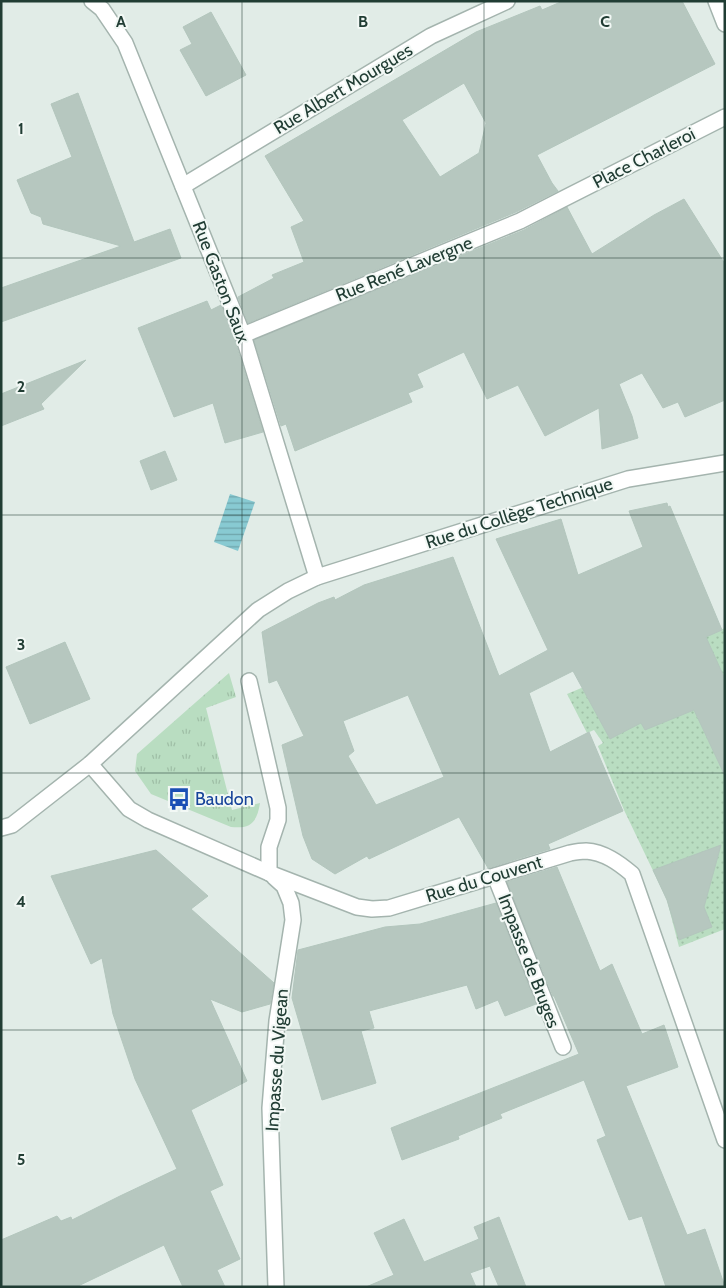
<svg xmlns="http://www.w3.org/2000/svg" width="726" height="1288" viewBox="0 0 726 1288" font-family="Cabin,sans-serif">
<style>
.grass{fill:url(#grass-tufts)}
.garden{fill:url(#garden-dots)}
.water{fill:url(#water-rules)}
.building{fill:#b6c7bf;stroke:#b3c6bd;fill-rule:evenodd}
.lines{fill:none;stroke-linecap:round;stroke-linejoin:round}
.minor-casing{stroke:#a4b4ae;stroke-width:18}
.minor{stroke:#fff;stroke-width:15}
.grid{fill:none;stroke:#213d34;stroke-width:1;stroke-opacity:0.55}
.labels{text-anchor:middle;stroke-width:4;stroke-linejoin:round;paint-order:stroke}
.street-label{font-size:18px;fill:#213d34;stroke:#f2f8f5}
.transit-label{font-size:18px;fill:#164399;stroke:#f2f8f5;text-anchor:start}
.grid-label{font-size:16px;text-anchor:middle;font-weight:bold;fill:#213d34;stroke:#f2f8f5;stroke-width:4;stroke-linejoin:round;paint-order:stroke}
</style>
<defs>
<pattern id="grass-tufts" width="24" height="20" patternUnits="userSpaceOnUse" patternTransform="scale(1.25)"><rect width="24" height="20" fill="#b9ddc1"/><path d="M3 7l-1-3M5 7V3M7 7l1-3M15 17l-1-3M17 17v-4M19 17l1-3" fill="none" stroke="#9fbfa6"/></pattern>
<pattern id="garden-dots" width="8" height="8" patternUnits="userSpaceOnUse" patternTransform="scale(1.25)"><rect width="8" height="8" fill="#b9ddc1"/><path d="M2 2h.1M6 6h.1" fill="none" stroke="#9fbfa6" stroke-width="1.8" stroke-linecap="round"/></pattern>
<pattern id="water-rules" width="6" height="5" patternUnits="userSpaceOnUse" patternTransform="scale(1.25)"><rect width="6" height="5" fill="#88cad2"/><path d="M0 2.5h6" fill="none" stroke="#6fa5ab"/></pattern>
</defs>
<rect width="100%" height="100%" fill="#e1ece7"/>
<!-- grass -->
<path class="grass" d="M229,673l7,24 -30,11 26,102 28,-7c-3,20 -10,26 -29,24l-80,-33 -16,-23 2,-17z"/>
<!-- garden -->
<polygon class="garden" points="725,628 725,929 679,947 667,900 624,810 598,746 603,743 594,730 587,733 567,694"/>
<!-- water -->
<polygon class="water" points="230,494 255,502 238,551 214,542"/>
<!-- building -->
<g class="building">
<path d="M563,1h119l33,63 -178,91 15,28 6,8 -42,21 -268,111 -10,-26 36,-19 -2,-3 32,-13 -13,-35 13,-6 -39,-65 211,-124 64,-26 2,4zM464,83l22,40 -7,30 -39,24 -38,-57z"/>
<polygon points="211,12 246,75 206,96 180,50 192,44 183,27"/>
<polygon points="78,93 134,242 170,229 181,258 1,322 1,288 121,246 43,224 41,217 31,213 17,180 72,157 51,104"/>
<polygon points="684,199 725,264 725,400 685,417 678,402 663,408 642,373 619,384 632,416 638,438 602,449 599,408 545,436 518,385 487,399 464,352 417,374 423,387 408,393 412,402 295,451 286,424 281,426 254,340 524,230 567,207 592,254 654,215"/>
<polygon points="207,301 211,310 221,305 234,338 263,432 225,443 213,403 174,417 138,328"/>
<polygon points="86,360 41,404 44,409 1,426 1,394"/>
<polygon points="165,451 177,480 151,490 140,461"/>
<path d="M667,503l1,4 2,-1 52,124 -16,7 19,42v97l-31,-66 -49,20 -4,-7 -31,16 -37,-68 -44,22 21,59 39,-20 22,52 12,27 -75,33 2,5 -62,19 -29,-51 -90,42 -2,-3 -32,18 -23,-15 -9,-23 -21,-91 22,-9 -27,-56 -8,3 -7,-51 56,-29 16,-6 1,3 29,-15 89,-28 46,119 49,-26 -52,-111 65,-20 17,56 65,-28 -14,-36zM408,695l36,82 -68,28 -28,-49 6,-5 -11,-30z"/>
<polygon points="65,642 90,699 30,724 6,667"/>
<polygon points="721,845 704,907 712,927 679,940 667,900 653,870"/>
<polygon points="156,850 208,896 191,909 274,983 270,1004 242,1012 210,999 247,1081 191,1110 223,1185 210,1191 240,1259 217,1270 225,1287 183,1287 164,1245 76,1287 1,1287 1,1240 57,1216 61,1221 71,1217 72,1220 120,1196 177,1169 135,1079 113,1014 102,958 91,964 51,876"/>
<polygon points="557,867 600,971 612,964 642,1034 664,1025 678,1067 626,1086 687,1235 705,1229 725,1287 666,1287 642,1216 629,1220 597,1140 606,1136 584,1080 500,1114 502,1118 458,1136 459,1139 402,1160 391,1128 579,1054 554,996 553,996 507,882"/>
<polygon points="496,903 536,1004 505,1016 498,1000 476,1009 467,985 369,1011 374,1028 361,1031 376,1083 322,1100 292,998 298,950 385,927 420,924"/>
<polygon points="499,1217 526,1287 499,1287 490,1266 470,1273 476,1287 366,1287 394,1275 374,1233 404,1219 424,1262 479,1239 474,1227"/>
</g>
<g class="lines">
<defs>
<g id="minor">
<polyline points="92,1 102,9 125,43 243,335 317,577"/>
<polyline points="716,1 725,24"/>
<polyline points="183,186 431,36 507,1"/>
<polyline points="243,335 520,221 563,199 725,117"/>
<polyline points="249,681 278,808 278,820 269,847 269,873"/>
<path d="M90,764l39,45 19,11 121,53 88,34 15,2 17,-1 181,-55c5,-1 11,-2 16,-2 18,1 33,12 46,23l93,266"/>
<polyline points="1,828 12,825 90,764 258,610 288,591 317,577 628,479 725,463"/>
<polyline points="495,876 563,1047"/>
<polyline points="274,877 284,886 291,903 293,920 277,1021 270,1108 276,1287"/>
</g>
</defs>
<!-- minor casing -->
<use href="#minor" class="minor-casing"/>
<!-- minor -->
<use href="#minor" class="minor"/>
</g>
<!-- grid -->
<path class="grid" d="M242,1v1286M484,1v1286M1,258h724M1,515h724M1,773h724M1,1030h724"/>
<!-- icons -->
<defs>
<symbol id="bus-bare" viewBox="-9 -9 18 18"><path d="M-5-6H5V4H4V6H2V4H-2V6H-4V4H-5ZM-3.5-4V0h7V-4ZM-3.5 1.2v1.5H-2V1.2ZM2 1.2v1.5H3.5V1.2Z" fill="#1a4fb4" stroke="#f2f8f5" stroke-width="2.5" paint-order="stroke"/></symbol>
</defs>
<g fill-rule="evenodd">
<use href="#bus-bare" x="163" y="783" width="32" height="32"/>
</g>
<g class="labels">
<!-- street labels -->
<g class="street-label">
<text transform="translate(343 89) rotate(-31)" y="6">Rue Albert Mourgues</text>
<text transform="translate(644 158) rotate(-27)" y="6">Place Charleroi</text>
<text transform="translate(404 269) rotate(-22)" y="6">Rue René Lavergne</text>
<text transform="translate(221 282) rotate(69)" y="6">Rue Gaston Saux</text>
<text transform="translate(519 513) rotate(-18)" y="6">Rue du Collège Technique</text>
<text transform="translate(484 879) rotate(-17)" y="6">Rue du Couvent</text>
<text transform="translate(529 961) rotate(69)" y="6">Impasse de Bruges</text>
<text transform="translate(277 1060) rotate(-86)" y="6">Impasse du Vigean</text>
</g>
<!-- transit labels -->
<g class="transit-label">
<text x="195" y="805">Baudon</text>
</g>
</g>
<g class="grid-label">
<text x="121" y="27">A</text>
<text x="363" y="27">B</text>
<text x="605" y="27">C</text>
<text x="21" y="134">1</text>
<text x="21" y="392">2</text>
<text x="21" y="650">3</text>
<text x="21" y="907">4</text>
<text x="21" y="1165">5</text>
</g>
<!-- border -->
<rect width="726" height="1288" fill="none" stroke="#213d34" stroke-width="5"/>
</svg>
